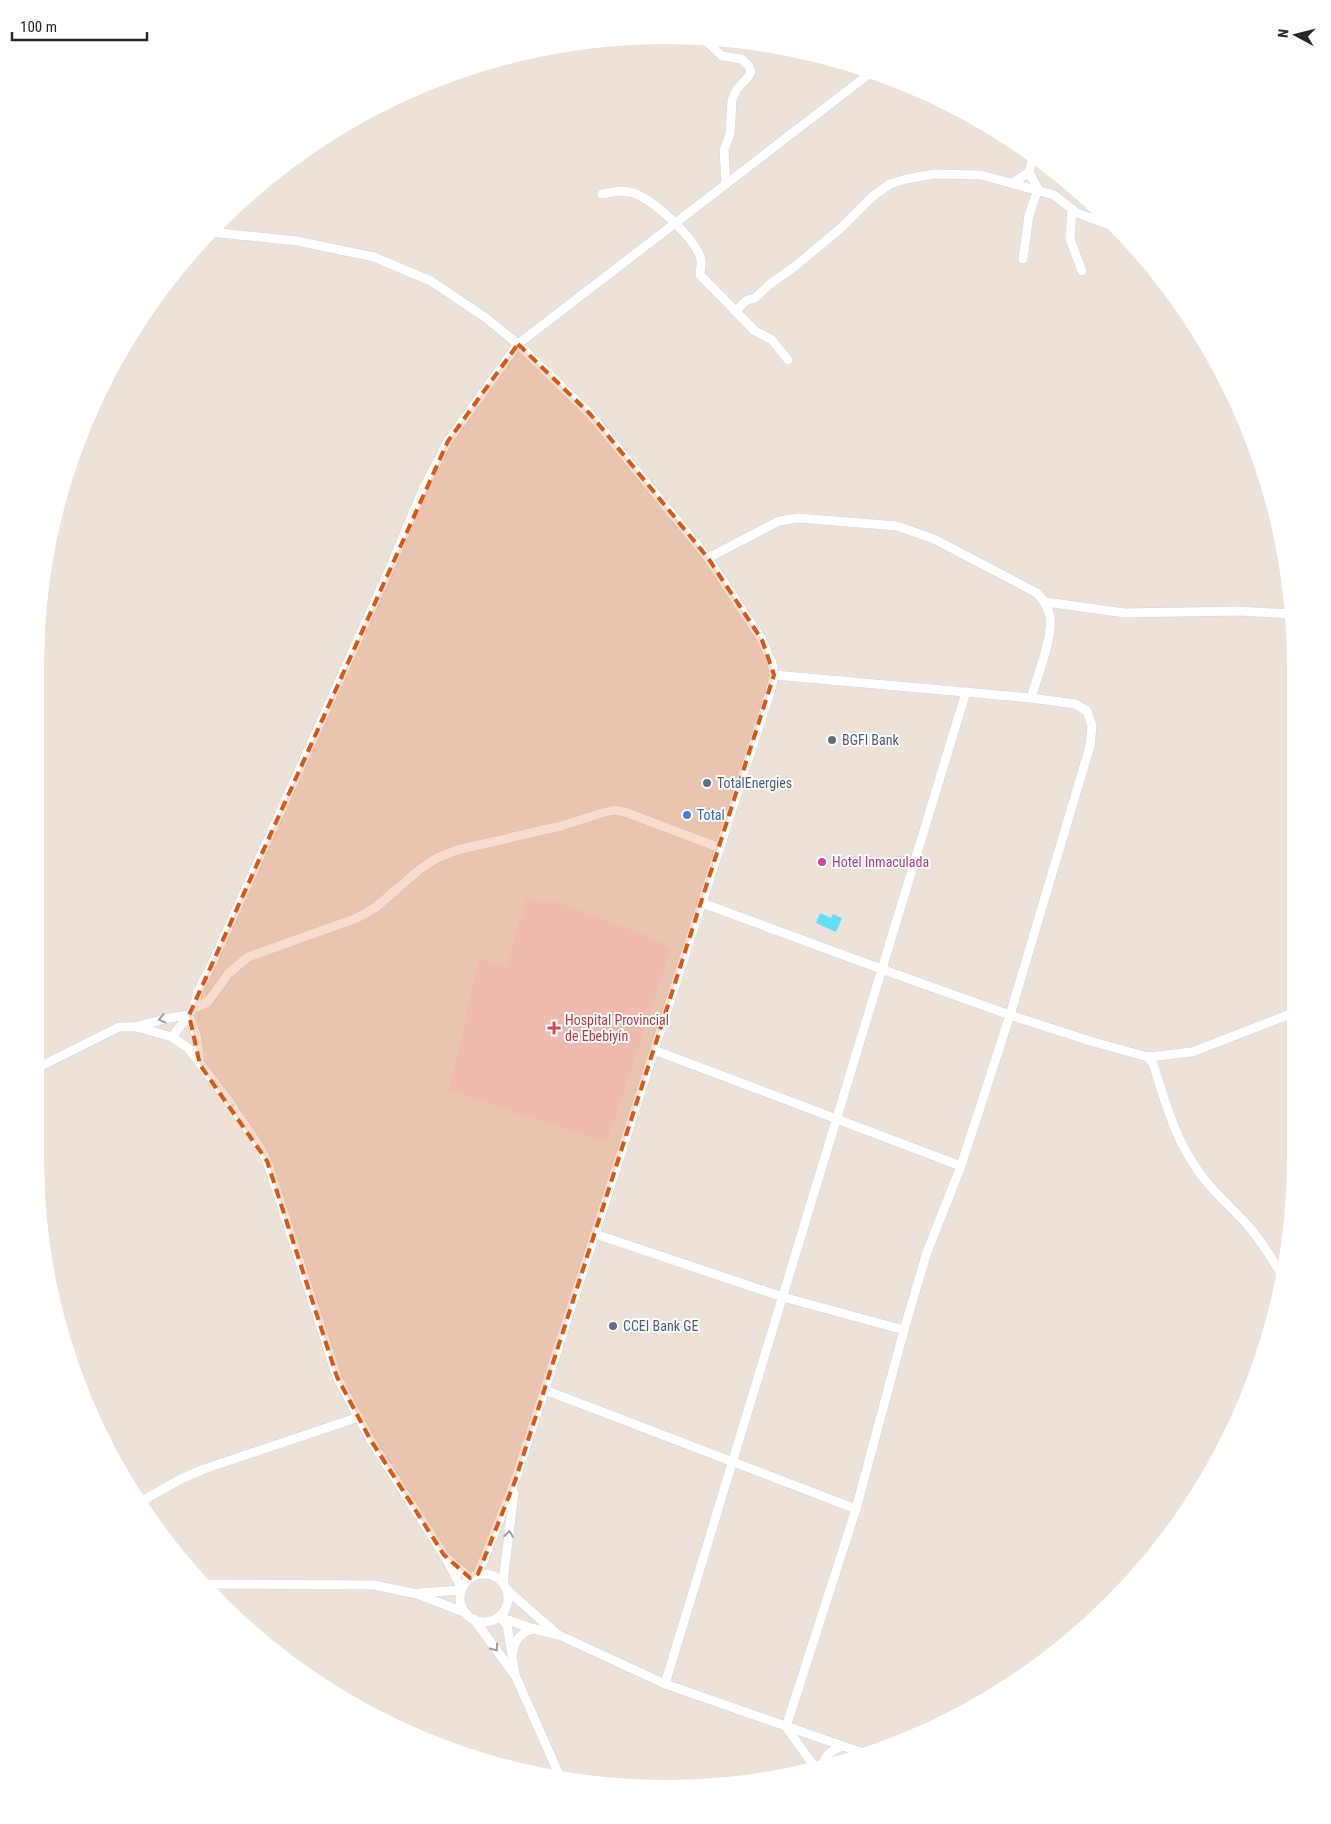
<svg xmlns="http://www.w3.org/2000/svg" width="1331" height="1824" viewBox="0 0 1331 1824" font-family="'Roboto Condensed',sans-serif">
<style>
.medical{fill:#f5d4d8}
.water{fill:#5ee0fb}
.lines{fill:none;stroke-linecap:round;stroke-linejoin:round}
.minor-casing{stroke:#cdd3e3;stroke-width:10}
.minor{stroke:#fff;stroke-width:9}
.oneway{stroke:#9e9e9e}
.marked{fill:#de570d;fill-opacity:0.2;stroke:#de570d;stroke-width:4;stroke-dasharray:10 6;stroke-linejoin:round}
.service-dot{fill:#5c6f8a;stroke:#fff;stroke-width:2}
.shop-dot{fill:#3f7fe0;stroke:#fff;stroke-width:2}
.hotel-dot{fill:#d1479c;stroke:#fff;stroke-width:2}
.health-dot{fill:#e0444e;stroke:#fff;stroke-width:2}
.labels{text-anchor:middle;stroke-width:4;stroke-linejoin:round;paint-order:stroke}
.service-label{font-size:14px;fill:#4e5e75;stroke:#fff;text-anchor:start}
.shop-label{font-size:14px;fill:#366cbe;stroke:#fff;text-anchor:start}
.hotel-label{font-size:14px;fill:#b23c85;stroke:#fff;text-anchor:start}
.health-label{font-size:14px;fill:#be3a42;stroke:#fff;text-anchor:start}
</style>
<rect width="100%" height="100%" fill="#ede2d8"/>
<!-- medical -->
<polygon class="medical" points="526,900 556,902 649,936 671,949 607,1143 449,1091 479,958 506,965"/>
<!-- water -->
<polygon class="water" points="820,913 831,918 833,914 842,918 836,932 816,923"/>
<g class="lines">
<defs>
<g id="minor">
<polyline points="704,39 722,56 741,59 749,66 751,72 748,77 737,89 732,100 730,134 724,150 726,184"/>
<polyline points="1013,183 1029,172 1033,157"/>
<path d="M602,194c10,-2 18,-4 27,-2 22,4 63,44 71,64 3,7 0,13 0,19l55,56 17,9 16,20"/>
<polyline points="1072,209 1070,239 1082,271"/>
<polyline points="210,232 297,241 374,257 431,281 486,318 518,344 591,415 708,558 762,640 772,663 774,675 771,689 515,1481 478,1574"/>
<polyline points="1023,259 1029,215 1038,189 1029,172"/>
<polyline points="735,311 747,300 755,298 770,284 794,267 841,228 873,196 890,184 906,179 934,174 981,175 1054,195 1077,213 1113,226"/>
<path d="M708,558l71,-37 19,-3 99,8 37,13 103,54c6,7 11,13 13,24 3,20 -13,60 -19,81"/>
<polyline points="1046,602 1125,613 1239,611 1291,614"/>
<polyline points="774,675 1031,698 1075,704 1087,711 1092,726 1090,746 1010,1015 961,1166 927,1252 904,1330 856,1509 786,1727 814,1766"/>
<path d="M702,903l182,67 126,45 80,26 58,16 5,7c13,39 21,74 46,108 14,21 35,37 51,56 12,14 21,29 30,44"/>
<polyline points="194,1008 208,1002 228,974 248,957 357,918 376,907 420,869 437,858 457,850 561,826 602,813 614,810 625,812 720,848"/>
<polyline points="138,1026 169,1018 189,1015 196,1034 200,1063"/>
<polyline points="172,1037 194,1008 198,991 210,968 390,568 424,487 448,441 518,344 873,71"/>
<polyline points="654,1050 961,1166"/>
<polyline points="1148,1057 1192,1052 1293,1013"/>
<polyline points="35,1069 119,1027 137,1027 172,1037 188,1048 228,1100 259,1146 267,1161 337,1377 370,1439 444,1555 462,1589"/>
<polyline points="595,1234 783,1297 904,1330"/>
<polyline points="545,1390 856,1509"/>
<polyline points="138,1503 181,1479 204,1469 359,1417"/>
<polyline points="448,1559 470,1578"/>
<circle cx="484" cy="1598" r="24"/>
<polyline points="503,1582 514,1493"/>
<polyline points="207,1584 374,1585 417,1594 466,1613"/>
<polyline points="507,1590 557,1634"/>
<polyline points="419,1593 462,1590"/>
<polyline points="499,1617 534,1629 559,1635 665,1684 863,1753"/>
<polyline points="501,1618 507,1625 515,1674"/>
<polyline points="474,1619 516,1677 561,1779"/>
<path d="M513,1652c2,-12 9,-21 21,-23"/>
<path d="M665,1684c99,-331 203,-661 301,-992"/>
<path d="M823,1763c3,-10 10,-12 19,-17"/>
</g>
</defs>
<!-- minor casing -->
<use href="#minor" class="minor-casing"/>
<!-- minor -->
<use href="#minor" class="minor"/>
</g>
<!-- one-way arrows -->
<defs><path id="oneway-chevron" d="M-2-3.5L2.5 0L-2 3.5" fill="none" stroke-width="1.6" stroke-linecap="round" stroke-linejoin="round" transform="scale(1.25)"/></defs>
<g class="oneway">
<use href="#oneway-chevron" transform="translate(162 1019) rotate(167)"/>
<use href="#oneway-chevron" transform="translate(509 1534) rotate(-83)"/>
<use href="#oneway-chevron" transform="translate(495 1648) rotate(54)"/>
</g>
<!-- marked area -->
<path class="marked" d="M518,344l73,71 117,143 54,82 12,35 -259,806 -37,93 -8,4 -26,-23 -74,-116 -33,-62 -70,-216 -67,-96 -11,-50 259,-574z"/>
<!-- markers -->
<g class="service-dot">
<circle cx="832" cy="740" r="5"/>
<circle cx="707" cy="783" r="5"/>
<circle cx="613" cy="1326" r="5"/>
</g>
<circle class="shop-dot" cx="687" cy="815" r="5"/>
<circle class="hotel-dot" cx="822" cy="862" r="5"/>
<path class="health-dot" d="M551.5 1020.5h5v5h5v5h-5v5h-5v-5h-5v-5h5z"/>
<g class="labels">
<!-- service labels -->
<g class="service-label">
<text x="842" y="745">BGFI Bank</text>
<text x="717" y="788">TotalEnergies</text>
<text x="623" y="1331">CCEI Bank GE</text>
</g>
<!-- shop labels -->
<g class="shop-label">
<text x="697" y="820">Total</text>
</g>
<!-- hotel labels -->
<g class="hotel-label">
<text x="832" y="867">Hotel Inmaculada</text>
</g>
<!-- health labels -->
<g class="health-label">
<text x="565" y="1025">Hospital Provincial<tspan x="565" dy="16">de Ebebiyín</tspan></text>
</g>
</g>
<!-- crop -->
<path d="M0 0H1331V1824H0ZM665 44H666A621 621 0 0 1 1287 665V1159A621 621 0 0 1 666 1780H665A621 621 0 0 1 44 1159V665A621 621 0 0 1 665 44Z" fill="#fff" fill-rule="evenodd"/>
<!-- north arrow -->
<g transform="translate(1296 35) rotate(277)" stroke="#ffffff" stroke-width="4" paint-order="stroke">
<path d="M0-4L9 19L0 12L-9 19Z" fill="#282828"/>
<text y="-8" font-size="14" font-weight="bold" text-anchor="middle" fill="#282828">N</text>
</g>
<!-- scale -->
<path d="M12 32v8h135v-8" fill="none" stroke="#282828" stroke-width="2.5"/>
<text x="20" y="32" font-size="15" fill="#282828" stroke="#ffffff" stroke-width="4" paint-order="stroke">100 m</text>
</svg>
